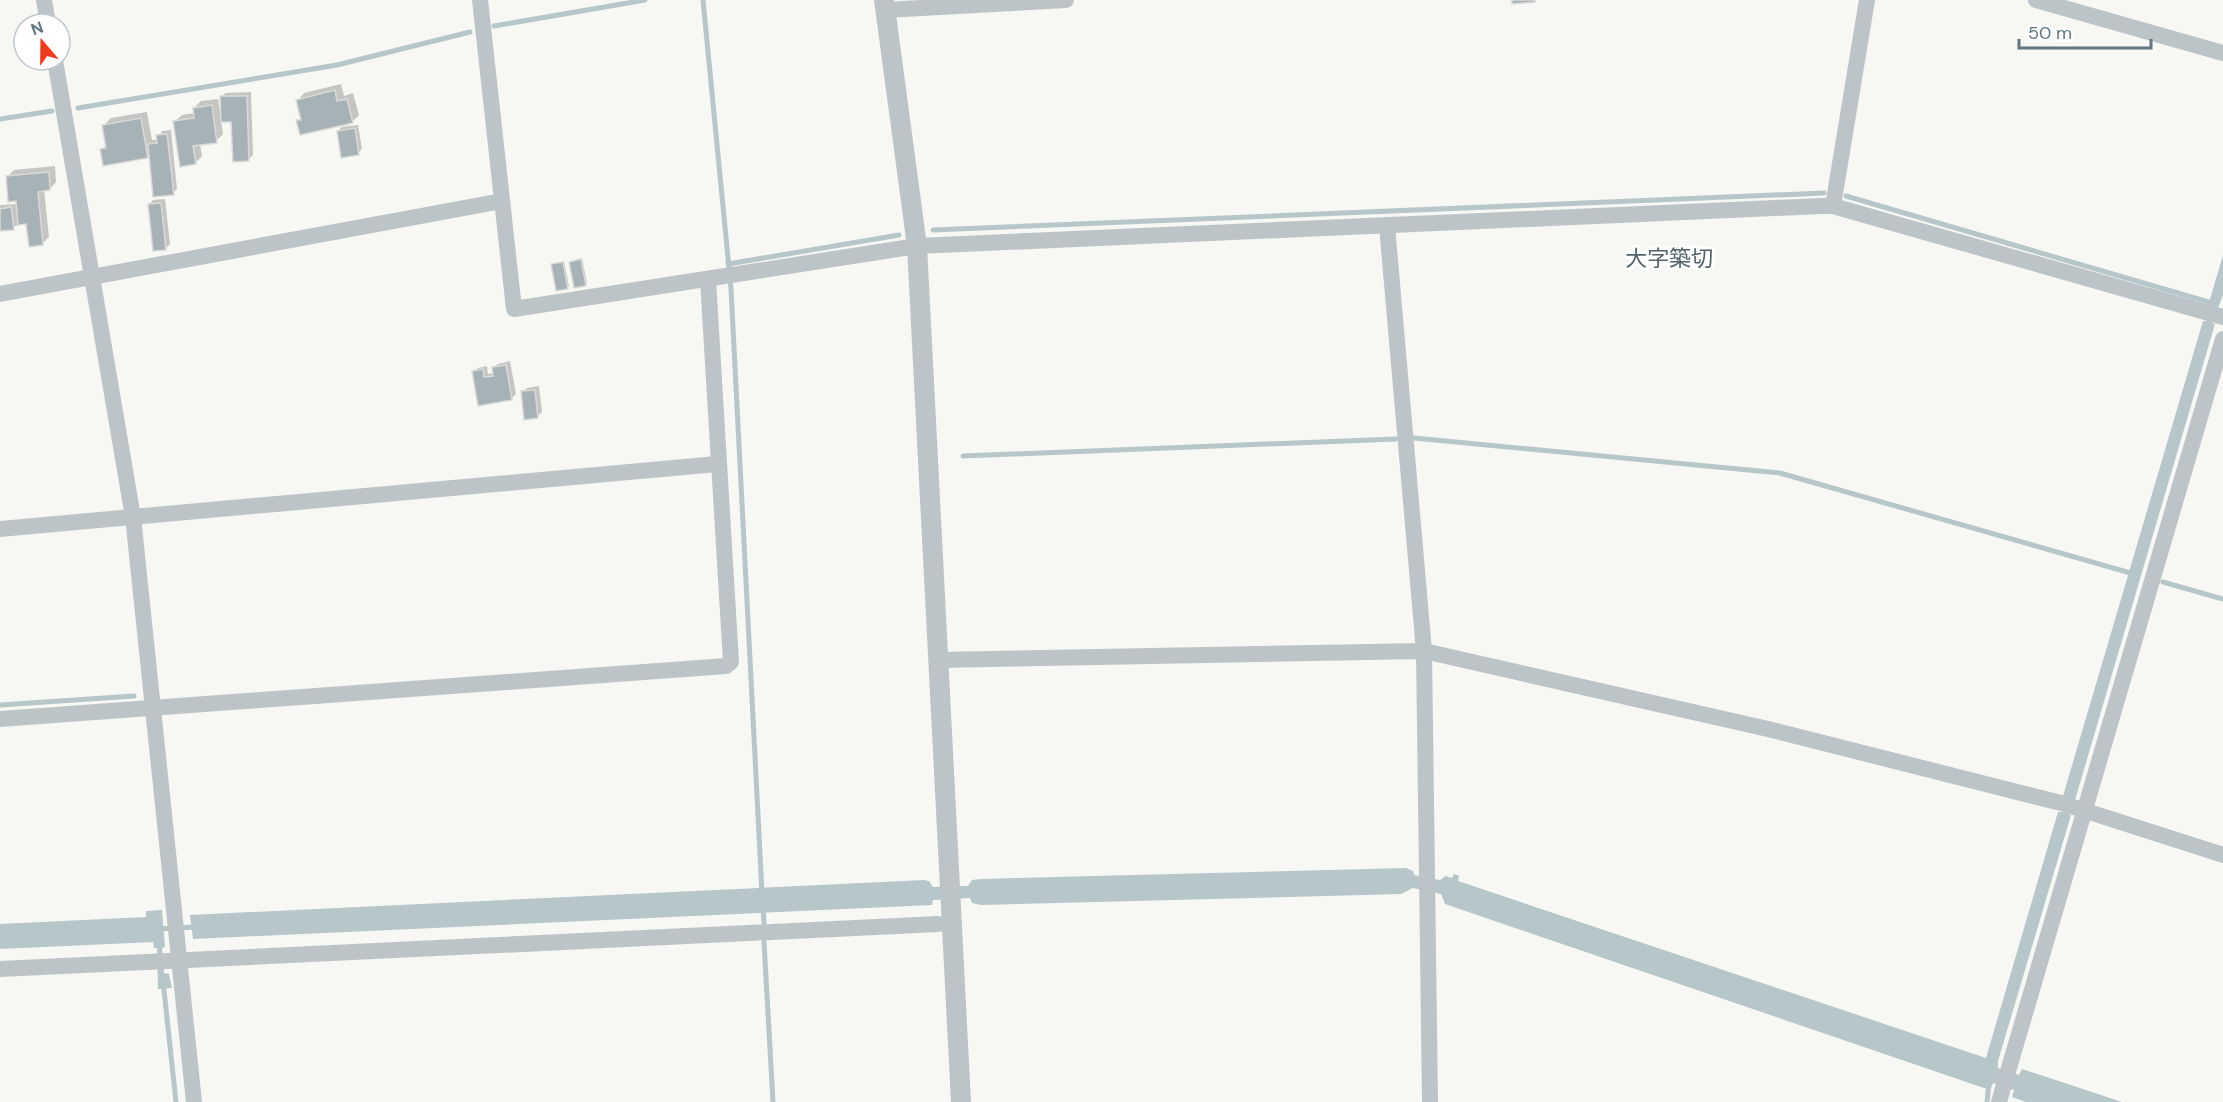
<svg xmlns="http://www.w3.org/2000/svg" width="2223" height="1102" viewBox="0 0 2223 1102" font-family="'DM Sans','Noto Sans JP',sans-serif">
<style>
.water{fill:#b6c6c9}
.shadow{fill:#0003}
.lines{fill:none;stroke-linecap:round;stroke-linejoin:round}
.stream{stroke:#b6c6c9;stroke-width:5}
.building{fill:#a6b2b6;stroke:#d9d9d6;stroke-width:1.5}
.minor{stroke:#bdc4c7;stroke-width:16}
.tertiary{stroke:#bdc4c7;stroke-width:20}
.labels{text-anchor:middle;stroke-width:6;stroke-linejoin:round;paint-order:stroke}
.quarter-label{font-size:22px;fill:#53636b;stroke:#fff}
</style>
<rect width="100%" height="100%" fill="#f7f7f4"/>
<!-- water -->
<g class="water">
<polygon points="2223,255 2223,295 2212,323 2215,324 2075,800 2072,799 2068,814 2071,815 1998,1061 1998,1068 2019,1075 2022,1069 2122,1102 2026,1102 2012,1097 2014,1090 1993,1083 1990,1090 1445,904 1441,894 1413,888 1401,894 981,905 972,903 970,898 933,900 932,905 193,939 190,915 924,880 929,881 933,887 968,886 972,880 981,879 1406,868 1413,871 1414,875 1440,880 1446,876 1452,878 1454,874 1459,876 1458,881 1986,1058 2058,812 2062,812 2066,797 2063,796 2203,321 2206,321 2210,307 2208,306"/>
<polygon points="162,910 165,947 162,948 164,973 169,974 172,988 158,989 157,948 154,948 153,942 0,949 0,924 146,917 146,911"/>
</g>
<!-- shadow -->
<g class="shadow">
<polygon points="341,84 344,96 353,93 359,115 352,122 298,121 302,117 298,100 304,93"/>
<polygon points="251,92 253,155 249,159 233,120 221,120 223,134 216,141 200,144 202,156 195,163 175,121 182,115 195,113 194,108 201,101 218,99 220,111 222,111 221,97 226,93"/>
<polygon points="147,112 152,140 158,140 162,131 171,130 177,189 173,193 150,154 147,156 102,149 107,144 104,125 111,118"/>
<polygon points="358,125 362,149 358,153 338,131 342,127"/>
<polygon points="55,166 56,182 50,189 44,189 49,237 42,244 28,222 0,231 0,205 17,204 7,177 14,170"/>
<polygon points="165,199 170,244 165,249 149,205 153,200"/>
<polygon points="582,258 587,283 585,285 571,262"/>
<polygon points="564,261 569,286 567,288 553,265"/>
<polygon points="510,361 516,394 512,398 473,372 478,368 487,366 488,374 494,373 493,368 498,364"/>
<polygon points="539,386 542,412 537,417 523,392 527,388"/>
</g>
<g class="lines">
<!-- stream -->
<g class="stream">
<polyline points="703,0 731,289 762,893"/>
<polyline points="494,26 645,0"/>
<polyline points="78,108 337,65 470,32"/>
<polyline points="0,119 52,111"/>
<polyline points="1846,196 2212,303"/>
<polyline points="933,230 1824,193"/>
<polyline points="728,264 899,235"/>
<polyline points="1414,438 1780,473 2134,574"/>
<polyline points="963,456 1396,439"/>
<polyline points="2163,582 2223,599"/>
<polyline points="0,705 134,696"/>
<polyline points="763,908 764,923"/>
<polyline points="157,929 196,927"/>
<polyline points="764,942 773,1102"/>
<polyline points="163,981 176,1102"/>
<polyline points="1987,1102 1989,1083"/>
</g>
</g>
<!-- building -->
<g class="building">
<polygon points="1512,0 1535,0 1535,2 1512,4"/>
<polygon points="335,90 337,101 347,99 353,123 300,135 296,120 301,120 296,100"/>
<polygon points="220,96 247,96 249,161 233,162 231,122 221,122"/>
<polygon points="212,105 217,143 193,146 196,164 180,167 173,121 194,118 193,108"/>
<polygon points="141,118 148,158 103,166 100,149 106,148 102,125"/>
<polygon points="355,128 359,155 341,158 337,131"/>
<polygon points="167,134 174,195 153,197 148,144 157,143 156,135"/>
<polygon points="49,172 50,190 38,192 43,245 29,247 26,224 18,225 16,201 8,202 6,176"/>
<polygon points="161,203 166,250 153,251 148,204"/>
<polygon points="11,207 14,230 0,231 0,209"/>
<polygon points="581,259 586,286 574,288 569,262"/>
<polygon points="563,262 568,289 556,291 551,264"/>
<polygon points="506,365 512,400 478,406 472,371 483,369 484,377 493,376 492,367"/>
<polygon points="535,390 538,418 524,420 521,391"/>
</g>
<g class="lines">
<!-- minor -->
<g class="minor">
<polyline points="44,0 48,24"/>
<polyline points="480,0 514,309 917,246 1821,206 1833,206 2223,317"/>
<polyline points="2036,0 2223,53"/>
<polyline points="885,10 1066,0"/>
<polyline points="55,60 133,517 194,1102"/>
<polyline points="1833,206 1867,0"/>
<polyline points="1387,226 1424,651 1430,1102"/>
<polyline points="0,294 502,201"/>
<polyline points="0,529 717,464"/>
<polyline points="938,660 1424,651 1768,729 2061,803 2223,855"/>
<polyline points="0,719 726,666 731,662 708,280"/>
<polyline points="0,969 938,924"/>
<polyline points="1999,1102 2223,339"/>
</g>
<!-- tertiary -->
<polyline class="tertiary" points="884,0 917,246 961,1102"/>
</g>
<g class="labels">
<!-- quarter labels -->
<g class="quarter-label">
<text x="1669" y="266">大字築切</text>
</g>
</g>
<!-- north arrow -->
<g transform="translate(42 42) rotate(340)"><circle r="28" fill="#ffffff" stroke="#bfc8cd" stroke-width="1.5"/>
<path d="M0-4.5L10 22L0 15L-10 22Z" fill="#ee391e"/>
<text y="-9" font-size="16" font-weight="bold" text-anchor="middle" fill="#607681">N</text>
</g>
<!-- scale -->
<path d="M2019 39v9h132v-9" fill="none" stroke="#607681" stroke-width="3"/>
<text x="2028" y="39" font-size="18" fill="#607681" stroke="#ffffff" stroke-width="4.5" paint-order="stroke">50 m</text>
</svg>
